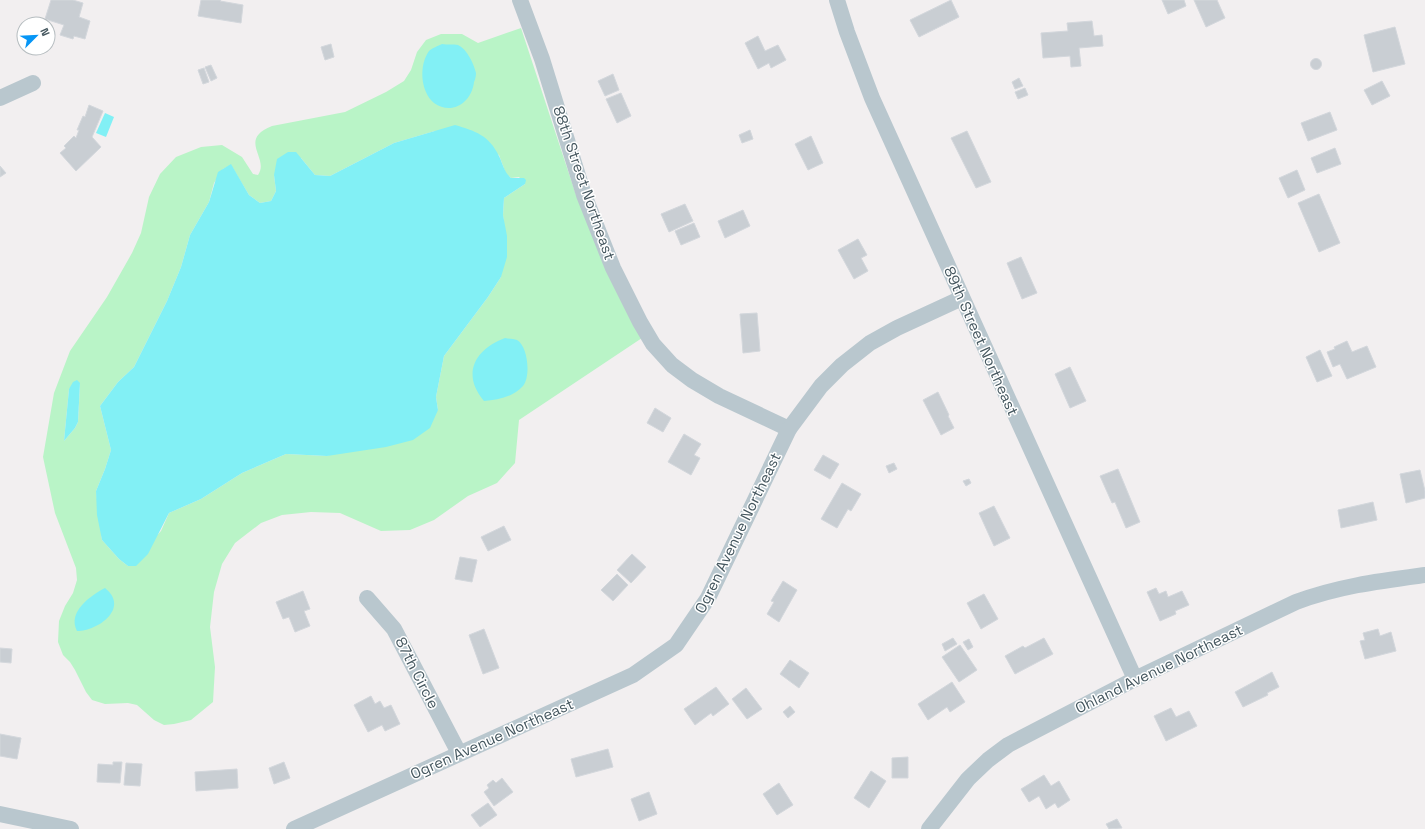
<svg xmlns="http://www.w3.org/2000/svg" width="1425" height="829" viewBox="0 0 1425 829" font-family="'Space Grotesk',sans-serif">
<style>
.green{fill:#b9f4c7;fill-rule:evenodd}
.water{fill:#82f0f5}
.building{fill:#c9ced3;stroke:#d3d7dc}
.lines{fill:none;stroke-linecap:round;stroke-linejoin:round}
.street{stroke:#b9c7ce;stroke-width:16}
.labels{text-anchor:middle;stroke-width:3;stroke-linejoin:round;paint-order:stroke}
.street-label{font-size:15px;fill:#45575f;stroke:#fff}
</style>
<rect width="100%" height="100%" fill="#f2eff0"/>
<!-- green -->
<path class="green" d="M521,28l55,167 66,143 -123,82 -4,43 -18,20 -29,13 -34,24 -24,10 -29,1 -41,-18 -29,-1 -29,3 -21,8 -26,20 -13,21 -8,28 -4,35 5,40 -2,35 -22,18 -17,4 -10,1 -10,-5 -17,-15 -9,-2 -23,1 -13,-4 -6,-8 -11,-22 -5,-8 -7,-7 -5,-13 1,-21 6,-15 8,-13 4,-13 -1,-12 -21,-55 -12,-56 11,-64 16,-42 37,-54 25,-44 9,-20 8,-36 11,-23 16,-17 25,-10 21,-2 20,12 11,17 5,1c12,-17 -21,-35 14,-49l73,-14 41,-20 18,-11 7,-11 6,-18 9,-12 15,-6h21l16,9zM435,131l64,24 7,19 5,4 8,-1 6,7 -21,14 -1,17 1,9 -3,53 -13,20 -44,59 -8,41 2,13 -111,46 -41,-2 -44,19 -41,26 -32,14 -8,18 -33,35 -9,-7 -17,-19 -6,-49 9,-22 6,-19 -11,-44 18,-24 16,-15 33,-66 14,-34 9,-32 19,-33 5,-19 9,-14 8,-4 18,30 11,8 11,-2 5,-10 -2,-16 27,-17 14,17 15,1 64,-33zM80,383l-2,39 -3,6 -11,13 5,-52z"/>
<!-- water -->
<g class="water">
<path d="M442,44c5,1 12,0 16,1 9,4 16,19 18,28 0,3 -1,7 -2,9 -2,20 -22,34 -40,21 -14,-12 -15,-38 -5,-52 3,-3 9,-5 13,-7z"/>
<polygon points="105,113 114,117 106,137 96,133"/>
<path d="M455,125c20,6 34,10 44,31 4,8 5,16 12,22h13l2,2 -1,4 -21,14 -1,17 4,21v21l-6,20 -13,20 -44,59 -8,41 2,13 -8,18 -17,12 -27,7 -59,9 -41,-2 -44,19 -41,26 -32,14 -21,41 -12,12h-8l-9,-7 -17,-19 -5,-25 -1,-24 9,-22 6,-19 -11,-44 18,-24 16,-15 33,-66 14,-34 9,-32 19,-33 9,-30 13,-8 18,31 11,8 11,-2 5,-10 -2,-16 3,-16 11,-7h8l19,23 15,1 64,-33z"/>
<path d="M505,338c4,1 9,1 12,2 11,6 14,37 6,46 -10,11 -25,14 -39,15 -23,-27 -9,-52 21,-63z"/>
<polygon points="77,380 80,383 78,422 75,428 64,441 69,389 73,382"/>
<path d="M105,588c25,20 -7,43 -28,43 -10,-19 13,-35 28,-43z"/>
</g>
<!-- building -->
<g class="building">
<polygon points="51,0 73,0 83,3 79,17 90,21 85,39 74,36 73,39 60,35 64,25 45,19"/>
<polygon points="201,0 221,0 220,1 243,5 241,23 198,16"/>
<polygon points="951,0 959,17 919,37 910,20"/>
<polygon points="1162,0 1184,0 1186,6 1168,14"/>
<polygon points="1194,0 1217,0 1225,18 1206,27"/>
<polygon points="1092,21 1094,36 1102,35 1103,46 1079,48 1081,66 1071,67 1070,56 1043,58 1041,33 1068,31 1067,23"/>
<polygon points="1395,27 1405,64 1373,72 1364,35"/>
<polygon points="758,36 765,51 778,45 786,60 771,68 769,63 758,69 745,43"/>
<polygon points="331,44 334,57 325,60 321,47"/>
<circle cx="1316" cy="64" r="5.5"/>
<polygon points="211,65 217,78 211,81 205,67"/>
<polygon points="204,68 209,82 203,84 198,70"/>
<polygon points="613,74 619,90 605,96 598,81"/>
<polygon points="1019,78 1023,86 1015,89 1012,82"/>
<polygon points="1382,81 1390,96 1372,105 1364,90"/>
<polygon points="1025,88 1028,95 1018,99 1015,92"/>
<polygon points="621,93 631,116 617,123 606,99"/>
<polygon points="89,105 103,111 92,137 101,147 76,171 60,153 66,148 64,146 74,136 76,138 79,130 77,130 83,116 85,117"/>
<polygon points="1330,112 1337,130 1308,141 1301,123"/>
<polygon points="750,130 753,139 742,143 739,135"/>
<polygon points="967,131 991,182 976,188 951,138"/>
<polygon points="811,136 823,163 808,170 795,144"/>
<polygon points="1335,148 1341,164 1317,173 1311,158"/>
<polygon points="0,166 6,173 0,177"/>
<polygon points="1297,170 1305,190 1288,198 1279,178"/>
<polygon points="1319,194 1340,243 1319,252 1298,203"/>
<polygon points="685,204 693,221 669,232 661,214"/>
<polygon points="743,210 750,226 725,238 718,221"/>
<polygon points="694,223 700,237 681,245 675,231"/>
<polygon points="858,239 867,255 861,258 868,271 854,279 838,250"/>
<polygon points="1021,257 1037,293 1022,299 1007,263"/>
<polygon points="757,313 760,351 743,353 740,314"/>
<polygon points="1347,341 1352,352 1367,346 1376,367 1347,379 1340,364 1333,367 1327,352 1335,349 1334,347"/>
<polygon points="1320,350 1332,376 1317,382 1306,357"/>
<polygon points="1070,367 1086,401 1070,408 1055,374"/>
<polygon points="938,392 949,415 948,416 954,428 941,435 923,400"/>
<polygon points="655,408 671,418 663,432 647,423"/>
<polygon points="684,434 701,444 694,455 700,458 691,475 668,462"/>
<polygon points="823,455 839,464 830,479 814,470"/>
<polygon points="894,463 897,469 889,473 886,466"/>
<polygon points="1118,469 1140,522 1126,528 1115,502 1112,503 1100,476"/>
<polygon points="1420,470 1425,491 1425,498 1406,503 1400,474"/>
<polygon points="969,479 971,483 966,486 963,481"/>
<polygon points="842,483 861,494 851,511 848,509 837,528 821,519"/>
<polygon points="1373,502 1377,520 1341,528 1338,510"/>
<polygon points="994,506 1010,538 994,546 979,513"/>
<polygon points="504,526 511,540 488,551 481,537"/>
<polygon points="632,554 646,567 631,583 617,570"/>
<polygon points="460,557 477,560 472,582 455,579"/>
<polygon points="617,574 628,585 613,601 601,590"/>
<polygon points="783,581 797,590 779,622 767,614 774,602 771,601"/>
<polygon points="1156,588 1159,594 1166,591 1168,597 1182,591 1189,605 1175,611 1176,614 1160,621 1147,592"/>
<polygon points="303,591 310,609 304,611 310,626 295,632 289,617 283,619 276,602"/>
<polygon points="984,594 998,619 981,629 967,603"/>
<polygon points="484,629 499,668 483,674 469,635"/>
<polygon points="1378,629 1380,636 1391,632 1396,651 1365,659 1360,641 1365,640 1363,633"/>
<polygon points="953,638 957,644 945,651 942,644"/>
<polygon points="1044,638 1053,654 1015,674 1005,656 1023,646 1025,648"/>
<polygon points="969,639 973,647 968,650 963,642"/>
<polygon points="960,645 977,670 959,682 942,657"/>
<polygon points="0,648 12,649 11,663 0,662"/>
<polygon points="790,660 809,673 799,688 780,674"/>
<polygon points="1272,672 1279,687 1267,693 1268,695 1243,707 1235,692"/>
<polygon points="952,682 965,702 950,712 947,707 928,720 918,704"/>
<polygon points="716,687 729,704 713,716 711,713 695,725 684,709"/>
<polygon points="746,688 762,709 747,719 732,699"/>
<polygon points="371,696 375,704 380,701 384,708 391,705 400,724 385,731 382,725 368,732 354,705"/>
<polygon points="790,706 795,712 788,718 783,712"/>
<polygon points="1171,708 1176,717 1189,711 1197,726 1166,741 1154,716"/>
<polygon points="0,734 21,738 17,759 0,756"/>
<polygon points="608,749 613,767 576,777 571,759"/>
<polygon points="908,757 908,778 892,778 892,758"/>
<polygon points="113,762 122,762 120,783 97,782 98,764 113,765"/>
<polygon points="284,762 290,778 274,784 269,768"/>
<polygon points="126,763 142,764 140,786 124,785"/>
<polygon points="237,769 238,788 196,791 195,772"/>
<polygon points="871,771 886,781 869,808 854,798"/>
<polygon points="1044,775 1051,786 1059,781 1070,800 1058,808 1055,803 1046,809 1039,796 1029,802 1021,789"/>
<polygon points="502,778 513,792 494,806 484,792 489,788 487,785 493,780 496,783"/>
<polygon points="779,783 793,805 777,815 763,794"/>
<polygon points="649,792 657,814 639,821 631,799"/>
<polygon points="488,803 497,815 480,827 471,815"/>
<polygon points="1117,819 1122,828 1109,829 1106,824"/>
</g>
<g class="lines">
<!-- street -->
<g class="street">
<polyline points="520,0 542,59 584,195 613,268 640,322 653,344 672,365 692,380 719,396 789,429"/>
<polyline points="837,0 847,32 872,98 1135,679"/>
<polyline points="0,98 33,83"/>
<polyline points="367,598 394,629 459,753"/>
<polyline points="0,814 71,829"/>
<polyline points="294,829 633,675 676,645 708,598 789,429 821,386 842,365 870,343 897,328 962,298"/>
<path d="M929,829l39,-50 20,-19 20,-15 127,-66 161,-77c43,-16 84,-21 129,-27"/>
</g>
</g>
<g class="labels">
<!-- street labels -->
<g class="street-label">
<text transform="translate(584 183) rotate(71)" y="5">88th Street Northeast</text>
<text transform="translate(981 341) rotate(66)" y="5">89th Street Northeast</text>
<text transform="translate(738 533) rotate(-64)" y="5">Ogren Avenue Northeast</text>
<text transform="translate(1159 669) rotate(-26)" y="5">Ohland Avenue Northeast</text>
<text transform="translate(417 673) rotate(63)" y="5">87th Circle</text>
<text transform="translate(492 739) rotate(-24)" y="5">Ogren Avenue Northeast</text>
</g>
</g>
<!-- north arrow -->
<g transform="translate(36 36) rotate(66)"><circle r="19" fill="#ffffff" stroke="#b5bcbf"/>
<path d="M0-3L7 15L0 10L-7 15Z" fill="#0696f6"/>
<text y="-6" font-size="11" font-weight="bold" text-anchor="middle" fill="#45575f">N</text>
</g>
</svg>
